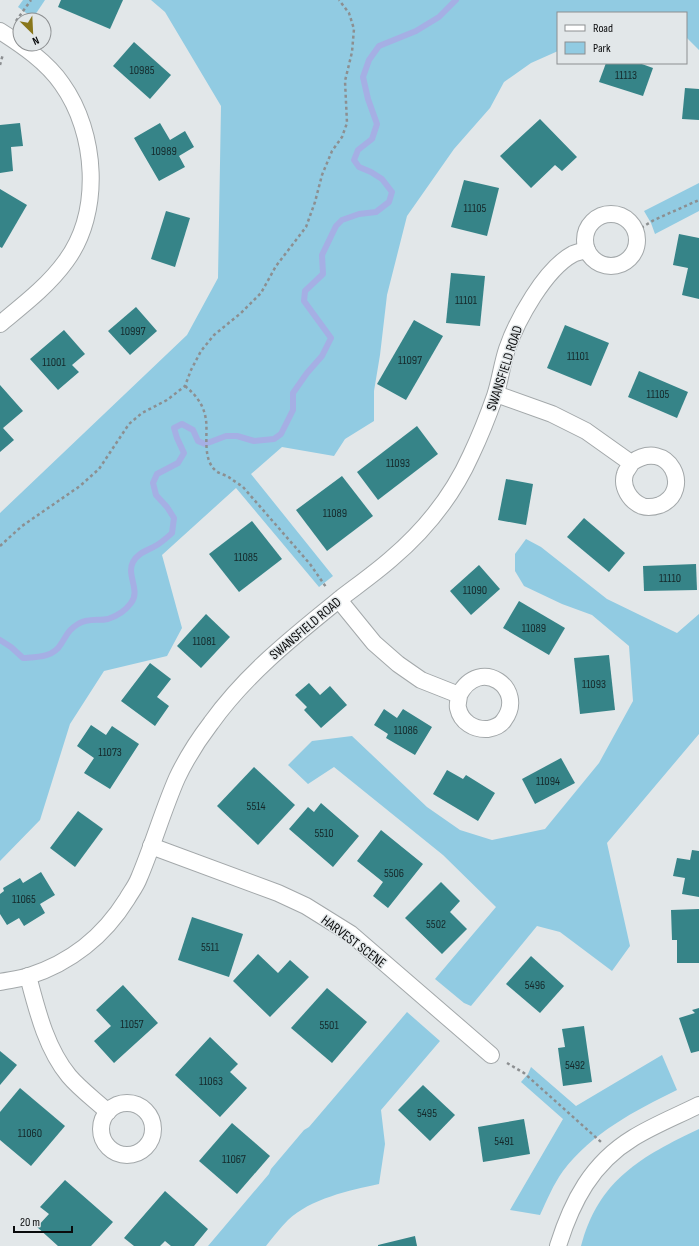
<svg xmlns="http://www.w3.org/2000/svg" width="699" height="1246" viewBox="0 0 699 1246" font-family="'Sofia Sans Condensed',sans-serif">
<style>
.green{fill:#91cbe2}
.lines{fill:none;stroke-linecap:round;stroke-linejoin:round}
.stream{stroke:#a5afe4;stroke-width:6}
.building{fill:#368488}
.minor-casing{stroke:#a3a8aa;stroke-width:18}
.path{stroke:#8c8f91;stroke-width:2.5;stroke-dasharray:3 3;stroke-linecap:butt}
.minor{stroke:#fff;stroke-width:16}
.labels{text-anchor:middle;stroke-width:3;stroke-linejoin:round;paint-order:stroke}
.number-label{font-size:12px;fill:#15292b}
.street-label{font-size:14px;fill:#0a0b0c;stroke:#e2e7e9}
</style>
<rect width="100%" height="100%" fill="#e2e7e9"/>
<!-- green -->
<g class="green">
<polygon points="23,0 45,0 33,18 18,7"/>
<polygon points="151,0 699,0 699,50 686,37 686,13 558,13 558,51 531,63 504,82 490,108 454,149 407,216 387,295 380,355 374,391 374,421 345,439 334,456 282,447 251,474 333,576 319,587 236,488 162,555 182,628 167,656 104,671 70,724 40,820 0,861 0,513 187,335 218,278 221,106 165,12"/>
<polygon points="699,183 699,211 655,234 651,223 644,211"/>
<polygon points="526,539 541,547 607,599 677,633 699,614 699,734 607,843 630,946 612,971 560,932 537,926 471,1006 464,1003 435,979 496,907 443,855 334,767 308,784 288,765 312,741 352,736 427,807 460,830 492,840 545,829 599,763 633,701 629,646 592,615 562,604 524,586 515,571 515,554"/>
<path d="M407,1012l33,29 -59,69 4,34 -6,40c-29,6 -69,15 -91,36 -8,8 -15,17 -22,26h-58l61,-72 2,-5 33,-39 5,-3z"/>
<path d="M662,1055l15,35c-43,21 -85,43 -114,81 -10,14 -16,29 -23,44l-30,-5 53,-91 -42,-37 7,-8 3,-7 45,39z"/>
<path d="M699,1129v117h-118c17,-66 61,-90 118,-117z"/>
</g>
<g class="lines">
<!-- stream -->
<path class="stream" d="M0,640l11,7 12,11c13,-1 30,0 38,-14 6,-9 7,-14 17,-20 9,-6 21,-3 30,-5 9,-3 18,-9 23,-16 10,-12 -5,-28 2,-41 6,-11 18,-12 27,-19 4,-3 8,-6 12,-10l2,-15 -7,-11 -11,-12 -3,-12 4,-9 21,-11 6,-10 -7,-15 -3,-10 8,-4 11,6 5,11 7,3 21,-8h11l17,5 20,-2 7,-5 12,-24v-17l14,-20 15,-17 9,-18 -27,-37 1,-10 18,-17 -1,-19 14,-29 6,-6 17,-6 17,-2 13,-10 3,-10 -10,-13 -11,-7 -12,-5 -5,-7 4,-10 14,-11 5,-15 -9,-25 -5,-22 6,-17 10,-14 37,-15 23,-14 17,-17"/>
</g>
<!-- building -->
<g class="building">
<polygon points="61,0 123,0 110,29 58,7"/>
<polygon points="134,42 171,75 150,99 113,66"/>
<polygon points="606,63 639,63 653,68 643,96 599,82"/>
<polygon points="685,88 699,89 699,120 682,119"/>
<polygon points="540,119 577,157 562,171 555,165 531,188 500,156"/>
<polygon points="20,123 23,146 11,147 13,171 0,173 0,125"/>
<polygon points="160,123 170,140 185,131 194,147 179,156 185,167 159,181 134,138"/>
<polygon points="464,180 499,188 487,236 451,227"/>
<polygon points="0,189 27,205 2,248 0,247"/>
<polygon points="166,211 190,218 175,267 151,259"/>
<polygon points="679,234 699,238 699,299 682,295 688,268 673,265"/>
<polygon points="451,273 485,276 480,326 446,323"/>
<polygon points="136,307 157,331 130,355 108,331"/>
<polygon points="414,320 443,336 406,400 377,384"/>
<polygon points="565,325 609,343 591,386 547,368"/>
<polygon points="64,330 85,354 72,365 79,372 58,390 30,359"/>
<polygon points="639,371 688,392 677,418 628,397"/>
<polygon points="0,385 23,411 3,428 14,440 0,452"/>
<polygon points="417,426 438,454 378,500 357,472"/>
<polygon points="342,476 373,516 327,551 296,510"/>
<polygon points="506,479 533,484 526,525 498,520"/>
<polygon points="584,518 625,553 609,572 567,537"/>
<polygon points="252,521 282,559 239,592 209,554"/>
<polygon points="696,564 697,590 644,591 643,566"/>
<polygon points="479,565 500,589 471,615 450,591"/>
<polygon points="519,601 565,628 549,655 503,628"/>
<polygon points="206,614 230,637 201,668 177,646"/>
<polygon points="609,655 615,710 580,714 574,658"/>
<polygon points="150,663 171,679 157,697 169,706 155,726 121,701"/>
<polygon points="309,683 320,695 330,686 347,705 321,728 304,710 307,707 295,695"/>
<polygon points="384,709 397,718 403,709 432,727 415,755 386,738 388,734 374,725"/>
<polygon points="91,725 106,735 112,726 139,744 110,789 84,773 94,758 77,746"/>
<polygon points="561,758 575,783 535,804 522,779"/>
<polygon points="254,767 295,805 258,845 217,806"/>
<polygon points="447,770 463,779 466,775 495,793 478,821 433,794"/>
<polygon points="321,803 359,836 333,867 289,829 308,807 314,812"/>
<polygon points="78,811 103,829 75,867 50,848"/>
<polygon points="381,830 423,864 388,908 373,896 383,882 357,861"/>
<polygon points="692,850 699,851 699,897 682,894 685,878 673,876 677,858 690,860"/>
<polygon points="41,872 55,895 40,904 45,913 24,926 19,918 7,925 0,914 0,894 4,891 3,888 20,878 23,883"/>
<polygon points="441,882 460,901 450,912 467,929 442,954 405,918"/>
<polygon points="699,909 699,963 677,963 677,940 672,940 671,910"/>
<polygon points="192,917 243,934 229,977 178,960"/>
<polygon points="258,954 278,973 290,960 309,977 270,1017 233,981"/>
<polygon points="531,956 564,986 540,1013 506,984"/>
<polygon points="123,985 158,1023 114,1063 94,1041 111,1026 96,1010"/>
<polygon points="327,988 367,1022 332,1063 291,1028"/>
<polygon points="699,1008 699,1051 691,1053 679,1018 695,1013 692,1010"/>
<polygon points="584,1026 592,1082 563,1086 558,1048 565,1047 562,1029"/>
<polygon points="210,1037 238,1064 230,1072 247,1088 220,1117 175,1075"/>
<polygon points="0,1051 17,1065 0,1085"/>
<polygon points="423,1085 455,1115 430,1141 398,1110"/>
<polygon points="20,1088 65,1126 31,1166 0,1140 0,1112"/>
<polygon points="524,1119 530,1154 483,1162 478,1127"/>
<polygon points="232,1123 270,1156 237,1194 199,1161"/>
<polygon points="65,1180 113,1222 91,1246 58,1246 37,1227 49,1214 40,1207"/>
<polygon points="165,1191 208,1229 194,1246 171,1246 165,1241 160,1246 134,1246 124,1238"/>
<polygon points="415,1236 417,1246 378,1246 378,1245"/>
</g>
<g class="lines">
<defs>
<g id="minor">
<path d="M0,31c22,14 47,31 62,53 35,49 40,128 4,177 -18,25 -43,44 -66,63"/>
<circle cx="611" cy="240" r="26"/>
<path d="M496,394l56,20 34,17 45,32c-1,4 -5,7 -6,11 -4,13 5,27 17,32 6,2 12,1 18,-1 34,-14 9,-69 -29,-42"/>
<path d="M339,600l35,43 24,21 23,16 38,15c0,4 -2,9 -1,13 3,14 16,22 30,21 5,-1 13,-4 16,-9 23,-31 -24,-65 -45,-25"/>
<polyline points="151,846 278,893 306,906 351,934 491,1055"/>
<path d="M28,976c9,34 18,72 41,100 11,13 26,24 39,36"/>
<path d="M0,982c9,-2 20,-3 29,-6 41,-13 75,-40 98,-77 4,-7 9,-13 12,-21 14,-33 24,-68 38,-100 9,-19 21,-38 34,-55 35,-49 83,-87 130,-125 17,-13 34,-25 50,-39 33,-28 62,-64 80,-104 9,-19 17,-39 24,-59 5,-15 7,-32 12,-47 10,-29 38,-80 66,-95 4,-2 10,-3 14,-4"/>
<circle cx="127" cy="1129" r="26"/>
<path d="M558,1246c14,-45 34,-83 75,-108 21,-13 44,-22 66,-33"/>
</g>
</defs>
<!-- minor casing -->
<use href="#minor" class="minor-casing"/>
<!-- path -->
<g class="path">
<polyline points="16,21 31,0"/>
<polyline points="0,65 3,54"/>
<polyline points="636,231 654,220 699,200"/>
<path d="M185,386c11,9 19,19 21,34 2,15 -4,39 10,51 4,3 10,4 14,7 4,3 9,6 13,9l67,77 16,23"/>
<polyline points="0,546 22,526 80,486 99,469 129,424 142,413 167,400 185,386 191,370 201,351 214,335 241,313 261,293 276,266 306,227 315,202 322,175 332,151 342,137 347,123 345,81 352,52 354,29 349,13 339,0"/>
<polyline points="507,1063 524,1073 601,1142"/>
</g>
<!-- minor -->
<use href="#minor" class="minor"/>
</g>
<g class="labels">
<!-- number labels -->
<g class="number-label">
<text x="142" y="74">10985</text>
<text x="626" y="79">11113</text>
<text x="164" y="155">10989</text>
<text x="475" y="212">11105</text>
<text x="466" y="304">11101</text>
<text x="133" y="335">10997</text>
<text x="578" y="360">11101</text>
<text x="410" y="364">11097</text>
<text x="54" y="366">11001</text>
<text x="658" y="398">11105</text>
<text x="398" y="467">11093</text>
<text x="335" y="517">11089</text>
<text x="246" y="561">11085</text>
<text x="670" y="582">11110</text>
<text x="475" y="594">11090</text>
<text x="534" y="632">11089</text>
<text x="204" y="645">11081</text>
<text x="594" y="688">11093</text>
<text x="406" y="734">11086</text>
<text x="110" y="756">11073</text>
<text x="548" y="785">11094</text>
<text x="256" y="810">5514</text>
<text x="324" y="837">5510</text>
<text x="394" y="877">5506</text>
<text x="24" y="903">11065</text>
<text x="436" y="928">5502</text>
<text x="210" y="951">5511</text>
<text x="535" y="989">5496</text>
<text x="132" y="1028">11057</text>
<text x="329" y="1029">5501</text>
<text x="575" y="1069">5492</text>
<text x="211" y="1085">11063</text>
<text x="427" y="1117">5495</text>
<text x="30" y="1137">11060</text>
<text x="504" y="1145">5491</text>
<text x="234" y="1163">11067</text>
</g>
<!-- street labels -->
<g class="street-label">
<text transform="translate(504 368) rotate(-72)" y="5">SWANSFIELD ROAD</text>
<text transform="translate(305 628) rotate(-40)" y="5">SWANSFIELD ROAD</text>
<text transform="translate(354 941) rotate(37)" y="5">HARVEST SCENE</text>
</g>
</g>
<!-- legend -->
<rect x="557" y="12" width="130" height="52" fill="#e2e7e9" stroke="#8c8f91"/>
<rect x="565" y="25" width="20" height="6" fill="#ffffff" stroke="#8c8f91"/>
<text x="593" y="32" font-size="12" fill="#0a0b0c">Road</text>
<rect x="565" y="42" width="20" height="12" fill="#91cbe2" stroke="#8c8f91"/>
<text x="593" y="52" font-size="12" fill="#0a0b0c">Park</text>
<!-- north arrow -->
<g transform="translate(32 32) rotate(156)"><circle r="19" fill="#e2e7e9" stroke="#8c8f91"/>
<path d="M0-3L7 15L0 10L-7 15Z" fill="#89771b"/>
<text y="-6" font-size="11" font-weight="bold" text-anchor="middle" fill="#0a0b0c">N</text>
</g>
<!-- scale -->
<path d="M14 1226v6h58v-6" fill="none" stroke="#0a0b0c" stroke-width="2"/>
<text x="20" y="1226" font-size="12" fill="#0a0b0c" stroke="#e2e7e9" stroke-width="3" paint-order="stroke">20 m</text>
</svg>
